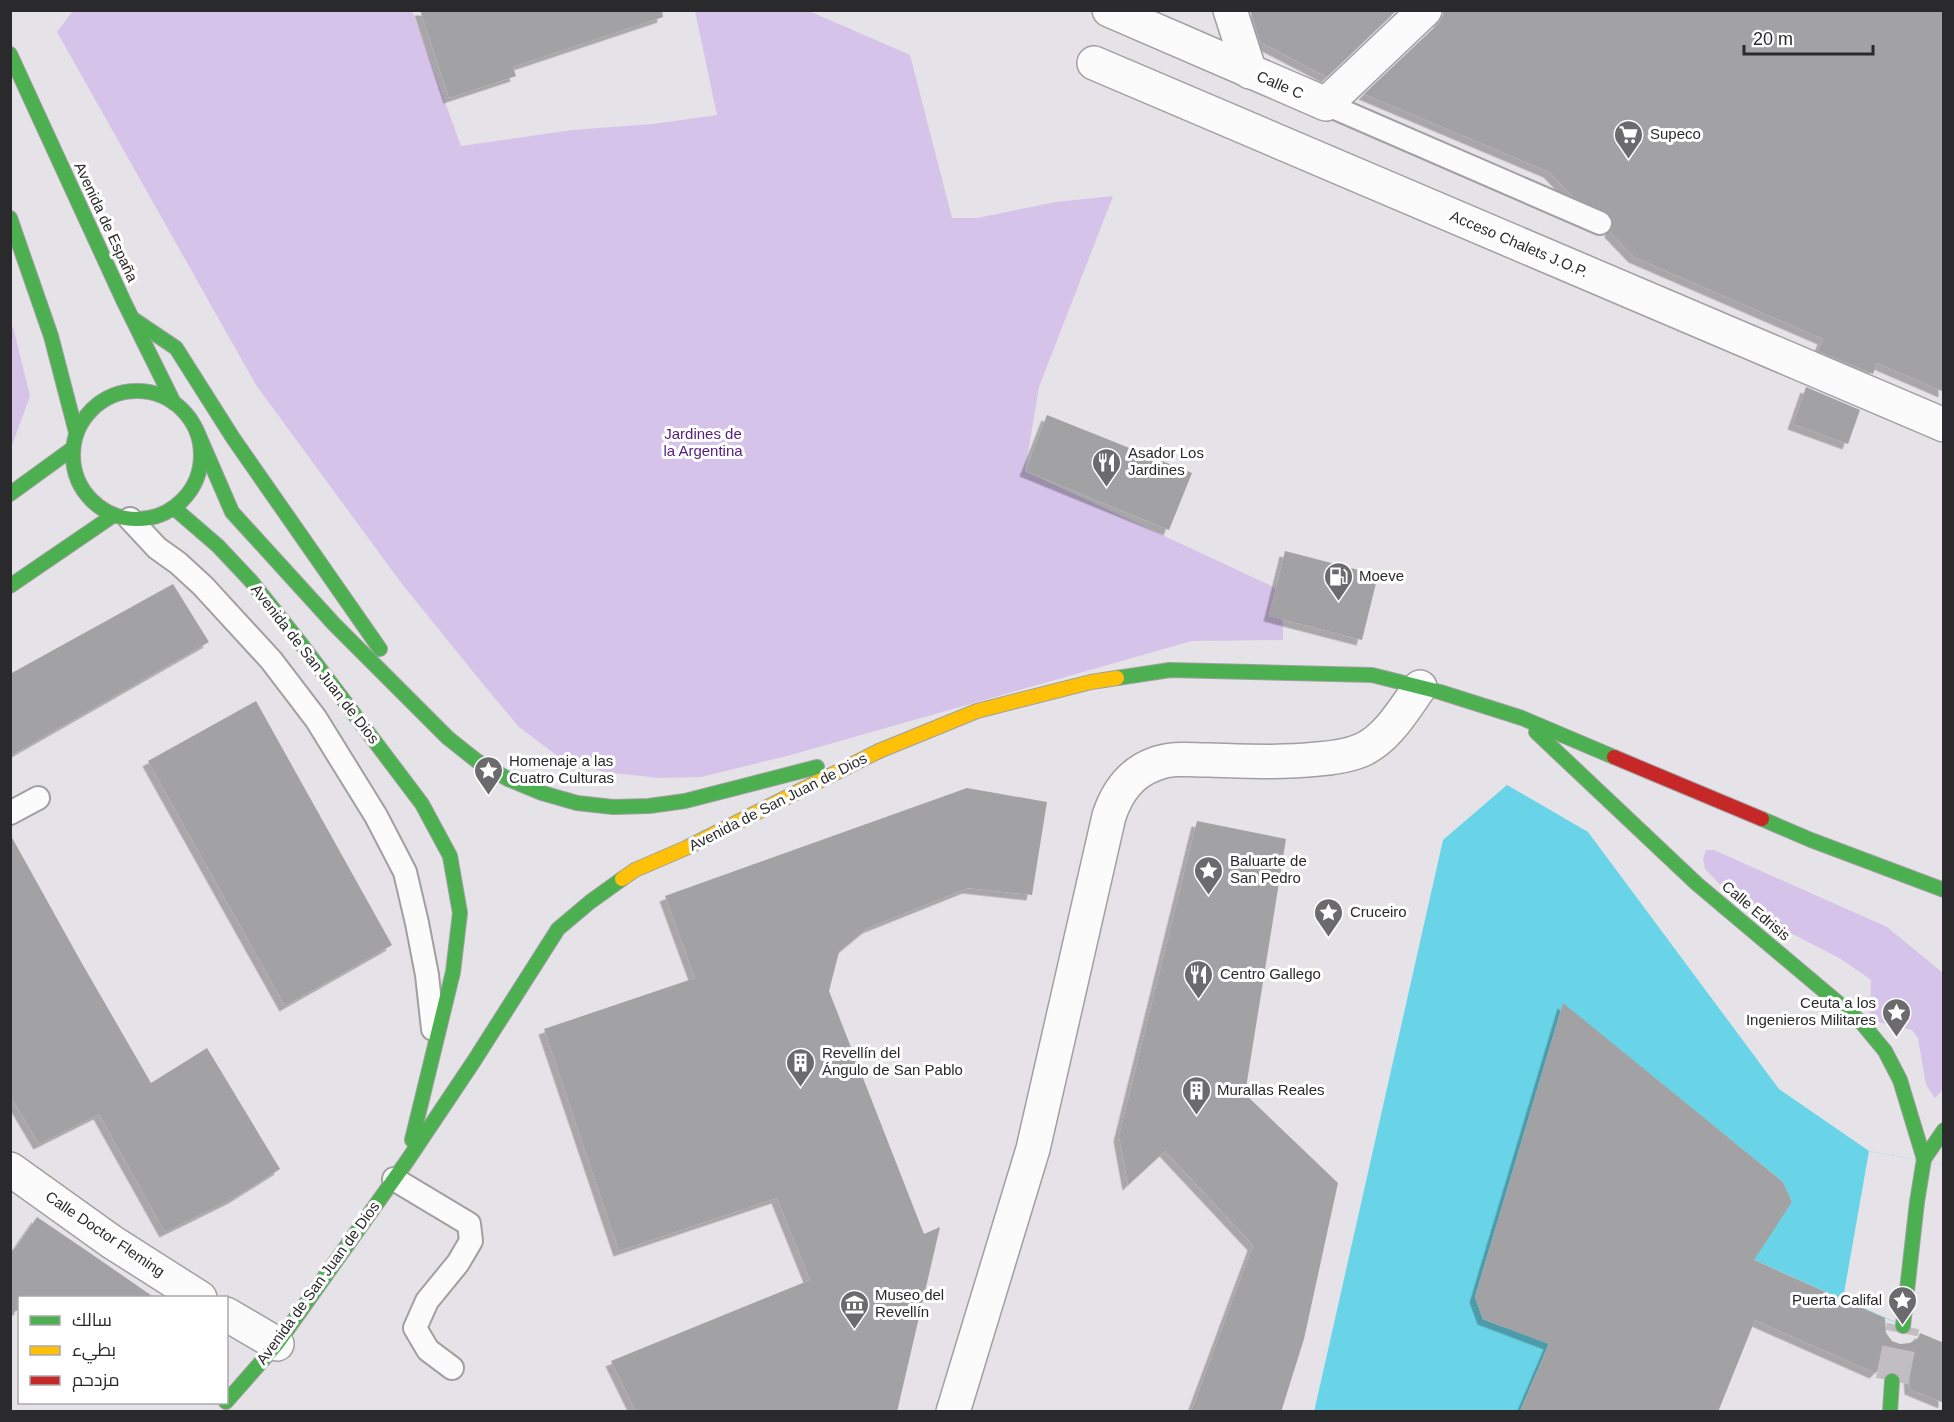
<svg xmlns="http://www.w3.org/2000/svg" width="1954" height="1422" viewBox="0 0 1954 1422" font-family="Arial,Cairo,sans-serif">
<style>
.green{fill:#d5c3e9}
.water{fill:#69d4e7}
.pier{fill:#e5e3e7}
.building{fill:#a2a1a3;filter:url(#shadow)}
.lines{fill:none;stroke-linecap:round;stroke-linejoin:round}
.secondary-tunnel{stroke:#c0bec1;stroke-width:33;stroke-dasharray:33 16;stroke-linecap:butt}
.lane-casing{stroke:#a09fa1;stroke-width:26}
.street-casing{stroke:#a09fa1;stroke-width:36}
.fast-casing{stroke:#a09fa1;stroke-width:16}
.slow-casing{stroke:#a09fa1;stroke-width:16}
.jam-casing{stroke:#a09fa1;stroke-width:16}
.lane{stroke:#fbfbfb;stroke-width:22}
.street{stroke:#fbfbfb;stroke-width:33}
.fast{stroke:#4caf50;stroke-width:14}
.slow{stroke:#ffc107;stroke-width:14}
.jam{stroke:#c62828;stroke-width:14}
.labels{text-anchor:middle;stroke-width:6;stroke-linejoin:round;paint-order:stroke}
.street-label{font-size:15px;fill:#2a292b;stroke:#fff}
.poi-label{font-size:15px;fill:#2a292b;stroke:#fff;text-anchor:start}
.park-label{font-size:15px;fill:#541c7e;stroke:#fff}
</style>
<defs>
<filter id="shadow"><feDropShadow dx="-5.5" dy="5.5" stdDeviation="0" flood-color="#0004"/></filter>
</defs>
<rect width="100%" height="100%" fill="#e5e3e7"/>
<!-- green -->
<g class="green">
<polygon points="73,11 412,11 461,146 572,130 653,124 717,115 695,11 809,11 910,55 952,218 977,218 1056,202 1113,196 1039,387 1025,471 1282,591 1283,640 1192,641 787,756 701,777 659,778 604,772 559,757 519,727 483,684 402,584 256,385 57,32"/>
<polygon points="13,327 30,396 11,448 10,328"/>
<polygon points="1706,850 1714,850 1887,927 1943,973 1943,1090 1935,1098 1926,1085 1918,1038 1912,1030 1870,1020 1871,980 1841,959 1781,928 1740,905 1705,869 1703,859"/>
</g>
<!-- water -->
<polygon class="water" points="1507,785 1588,832 1779,1089 1869,1151 1943,1165 1903,1326 1752,1259 1792,1202 1783,1182 1563,1004 1475,1297 1483,1319 1503,1327 1527,1298 1559,1320 1520,1411 1314,1412 1443,840"/>
<!-- pier -->
<polygon class="pier" points="1869,1151 1943,1165 1943,1343 1843,1299"/>
<!-- building -->
<g class="building">
<polygon points="420,10 662,10 663,17 513,67 516,76 449,98"/>
<polygon points="1250,10 1397,10 1327,77 1260,42"/>
<polygon points="1443,10 1944,10 1944,392 1877,363 1873,374 1818,351 1823,339 1634,257 1610,232 1613,222 1610,215 1573,197 1549,172 1364,94 1438,24 1443,16"/>
<polygon points="1806,387 1860,410 1848,444 1793,424"/>
<polygon points="1047,415 1192,473 1169,530 1025,471"/>
<polygon points="1285,551 1378,575 1362,640 1269,616"/>
<polygon points="173,584 209,642 10,756 10,674"/>
<polygon points="256,701 392,945 285,1006 148,761"/>
<polygon points="967,788 1047,802 1032,895 968,888 868,928 839,952 829,991 924,1234 940,1227 897,1412 636,1412 611,1361 810,1280 777,1198 619,1251 544,1029 695,978 665,896"/>
<polygon points="1197,821 1286,839 1245,1094 1338,1183 1304,1339 1281,1412 1191,1412 1253,1245 1165,1151 1128,1185 1119,1136"/>
<polygon points="10,834 80,960 151,1083 207,1048 280,1169 234,1198 165,1232 99,1114 39,1144 10,1095"/>
<polygon points="1563,1003 1783,1182 1792,1202 1754,1260 1885,1318 1886,1333 1892,1341 1900,1344 1910,1343 1918,1338 1920,1333 1944,1343 1944,1403 1910,1389 1909,1373 1902,1365 1893,1362 1884,1364 1875,1373 1755,1320 1718,1412 1520,1412 1549,1344 1483,1319 1475,1297"/>
<polygon points="37,1217 90,1253 155,1298 20,1298 20,1309 10,1314 10,1253 17,1246"/>
</g>
<g class="lines">
<!-- secondary-tunnel -->
<polyline class="secondary-tunnel" points="1892,1381 1903,1326"/>
<defs>
<g id="lane">
<polyline points="1326,104 1600,223"/>
<polyline points="130,519 157,548 178,563 203,586 271,660 316,719 376,816 405,872 417,923 427,975 433,1029"/>
<polyline points="10,813 38,798"/>
<polyline points="394,1179 469,1224 471,1241 458,1263 427,1301 415,1328 428,1350 452,1368"/>
</g>
<g id="street">
<polyline points="1109,10 1326,104 1425,10"/>
<polyline points="1230,10 1250,72"/>
<polyline points="1094,63 1944,425"/>
<polyline points="10,1169 112,1242 200,1298"/>
<polyline points="226,1314 277,1344"/>
<path d="M953,1412l80,-263 76,-333c8,-24 21,-43 46,-52 17,-7 36,-4 54,-4 36,1 72,3 109,-1 15,-1 30,-3 44,-9 26,-12 42,-41 58,-63"/>
</g>
<g id="fast">
<polyline points="10,54 124,302 174,403"/>
<polyline points="10,218 51,336 76,432"/>
<polyline points="133,319 176,348 233,438 380,649"/>
<circle cx="137" cy="455" r="64"/>
<polyline points="196,429 232,512 334,624 448,738 477,761 508,779 542,793 577,803 613,807 649,806 685,801 817,767"/>
<polyline points="10,494 72,449"/>
<polyline points="174,508 218,546 251,581 302,645 422,804 450,856 460,913 453,972 412,1140"/>
<polyline points="10,586 114,515"/>
<polyline points="1117,678 1170,670 1372,675 1440,692 1522,718 1614,757"/>
<polyline points="1536,732 1697,884 1861,1022 1885,1051 1900,1080 1924,1159"/>
<polyline points="1762,819 1811,840 1944,890"/>
<polyline points="1903,1326 1917,1202 1924,1159 1944,1130"/>
<polyline points="226,1402 277,1344 407,1161 474,1061 558,929 590,902 622,879"/>
<polyline points="1890,1412 1892,1381"/>
</g>
<g id="slow">
<polyline points="879,751 977,711 1091,682 1117,678"/>
<polyline points="622,879 635,870 686,848 879,751"/>
</g>
<polyline id="jam" points="1614,757 1762,819"/>
</defs>
<!-- lane casing -->
<use href="#lane" class="lane-casing"/>
<!-- street casing -->
<use href="#street" class="street-casing"/>
<!-- fast casing -->
<use href="#fast" class="fast-casing"/>
<!-- slow casing -->
<use href="#slow" class="slow-casing"/>
<!-- jam casing -->
<use href="#jam" class="jam-casing"/>
<!-- lane -->
<use href="#lane" class="lane"/>
<!-- street -->
<use href="#street" class="street"/>
<!-- fast -->
<use href="#fast" class="fast"/>
<!-- slow -->
<use href="#slow" class="slow"/>
<!-- jam -->
<use href="#jam" class="jam"/>
</g>
<!-- icons -->
<defs>
<symbol id="supermarket-pin" viewBox="-11 -11 22 30"><path d="M0 17L-7.5 6A9.5 9.5 0 1 1 7.5 6Z" fill="#6b6a6d" stroke="#fff"/><path d="M-6-5.5h2.5l.6 2H6L4.5 2H-2.5L-4.4-4H-6ZM-1.5 3.2a1.3 1.3 0 1 0 .1 0ZM3 3.2a1.3 1.3 0 1 0 .1 0Z" fill="#fff"/></symbol>
<symbol id="restaurant-pin" viewBox="-11 -11 22 30"><path d="M0 17L-7.5 6A9.5 9.5 0 1 1 7.5 6Z" fill="#6b6a6d" stroke="#fff"/><path d="M-5-6h1v4h1v-4h1v4h1v-4h1v5L-1.5 .5V6h-2V.5L-5-1ZM5-6V6H3V1.5H1.5Q1.5-4 5-6Z" fill="#fff"/></symbol>
<symbol id="fuel-pin" viewBox="-11 -11 22 30"><path d="M0 17L-7.5 6A9.5 9.5 0 1 1 7.5 6Z" fill="#6b6a6d" stroke="#fff"/><path d="M-5.5-6h7V0h2V4h1.3V-2.5L3-4.5l.8-.8L6-3V5H2.5V1h-1V6h-7ZM-4.2-4.7v3.2H.2V-4.7Z" fill="#fff"/></symbol>
<symbol id="sight-pin" viewBox="-11 -11 22 30"><path d="M0 17L-7.5 6A9.5 9.5 0 1 1 7.5 6Z" fill="#6b6a6d" stroke="#fff"/><path d="M0-6L1.8-2.2L6-1.7L2.9 1.2L3.7 5.4L0 3.3L-3.7 5.4L-2.9 1.2L-6-1.7L-1.8-2.2Z" fill="#fff"/></symbol>
<symbol id="building-pin" viewBox="-11 -11 22 30"><path d="M0 17L-7.5 6A9.5 9.5 0 1 1 7.5 6Z" fill="#6b6a6d" stroke="#fff"/><path d="M-4-6H4V6H1V3H-1V6H-4ZM-2.5-4.3h1.7v1.8h-1.7ZM.8-4.3h1.7v1.8H.8ZM-2.5-1h1.7V.8h-1.7ZM.8-1h1.7V.8H.8Z" fill="#fff"/></symbol>
<symbol id="museum-pin" viewBox="-11 -11 22 30"><path d="M0 17L-7.5 6A9.5 9.5 0 1 1 7.5 6Z" fill="#6b6a6d" stroke="#fff"/><path d="M0-6L6-3V-2H-6V-3ZM-5-1h2V3h-2ZM-1-1h2V3h-2ZM3-1h2V3H3ZM-6 4H6V6H-6Z" fill="#fff"/></symbol>
</defs>
<g fill-rule="evenodd">
<use href="#supermarket-pin" x="1612" y="118" width="33" height="45"/>
<use href="#restaurant-pin" x="1090" y="446" width="33" height="45"/>
<use href="#fuel-pin" x="1322" y="560" width="33" height="45"/>
<use href="#sight-pin" x="472" y="754" width="33" height="45"/>
<use href="#sight-pin" x="1192" y="854" width="33" height="45"/>
<use href="#sight-pin" x="1312" y="896" width="33" height="45"/>
<use href="#restaurant-pin" x="1182" y="958" width="33" height="45"/>
<use href="#sight-pin" x="1880" y="996" width="33" height="45"/>
<use href="#building-pin" x="784" y="1046" width="33" height="45"/>
<use href="#building-pin" x="1180" y="1074" width="33" height="45"/>
<use href="#sight-pin" x="1886" y="1284" width="33" height="45"/>
<use href="#museum-pin" x="838" y="1288" width="33" height="45"/>
</g>
<g class="labels">
<!-- street labels -->
<g class="street-label">
<text transform="translate(1280 85) rotate(23)" y="5">Calle C</text>
<text transform="translate(106 222) rotate(65)" y="5">Avenida de España</text>
<text transform="translate(1519 244) rotate(23)" y="5">Acceso Chalets J.O.P.</text>
<text transform="translate(315 664) rotate(52)" y="5">Avenida de San Juan de Dios</text>
<text transform="translate(778 802) rotate(-27)" y="5">Avenida de San Juan de Dios</text>
<text transform="translate(1756 911) rotate(40)" y="5">Calle Edrisis</text>
<text transform="translate(105 1234) rotate(34)" y="5">Calle Doctor Fleming</text>
<text transform="translate(318 1283) rotate(-54)" y="5">Avenida de San Juan de Dios</text>
</g>
<!-- poi labels -->
<g class="poi-label">
<text x="1650" y="139">Supeco</text>
<text x="1128" y="458">Asador Los<tspan x="1128" dy="17">Jardines</tspan></text>
<text x="1359" y="581">Moeve</text>
<text x="509" y="766">Homenaje a las<tspan x="509" dy="17">Cuatro Culturas</tspan></text>
<text x="1230" y="866">Baluarte de<tspan x="1230" dy="17">San Pedro</tspan></text>
<text x="1350" y="917">Cruceiro</text>
<text x="1220" y="979">Centro Gallego</text>
<text x="1876" y="1008" text-anchor="end">Ceuta a los<tspan x="1876" dy="17">Ingenieros Militares</tspan></text>
<text x="822" y="1058">Revellín del<tspan x="822" dy="17">Ángulo de San Pablo</tspan></text>
<text x="1217" y="1095">Murallas Reales</text>
<text x="875" y="1300">Museo del<tspan x="875" dy="17">Revellín</tspan></text>
<text x="1882" y="1305" text-anchor="end">Puerta Califal</text>
</g>
<!-- park labels -->
<g class="park-label">
<text x="703" y="439">Jardines de<tspan x="703" dy="17">la Argentina</tspan></text>
</g>
</g>
<!-- border -->
<rect width="1954" height="1422" fill="none" stroke="#2a292b" stroke-width="24"/>
<!-- legend -->
<rect x="18" y="1296" width="210" height="108" fill="#ffffff" stroke="#aaa9aa" stroke-width="1.5"/>
<rect x="30" y="1316" width="30" height="9" fill="#4caf50" stroke="#aaa9aa" stroke-width="1.5"/>
<text x="72" y="1326" font-size="18" fill="#2a292b">سالك</text>
<rect x="30" y="1346" width="30" height="9" fill="#ffc107" stroke="#aaa9aa" stroke-width="1.5"/>
<text x="72" y="1356" font-size="18" fill="#2a292b">بطيء</text>
<rect x="30" y="1376" width="30" height="9" fill="#c62828" stroke="#aaa9aa" stroke-width="1.5"/>
<text x="72" y="1386" font-size="18" fill="#2a292b">مزدحم</text>
<!-- scale -->
<path d="M1744 45v9h129v-9" fill="none" stroke="#2a292b" stroke-width="3"/>
<text x="1753" y="45" font-size="18" fill="#2a292b" stroke="#ffffff" stroke-width="4.5" paint-order="stroke">20 m</text>
</svg>
